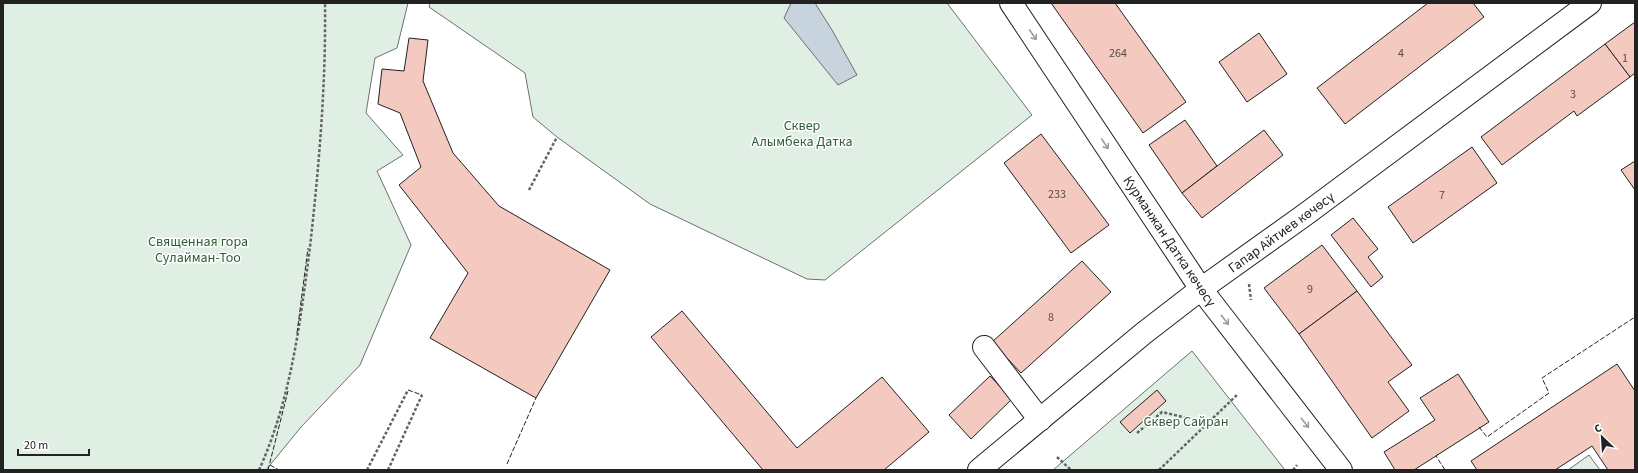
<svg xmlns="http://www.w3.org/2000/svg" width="1638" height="473" viewBox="0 0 1638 473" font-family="'Source Sans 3',sans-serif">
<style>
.green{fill:#e0efe3;stroke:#6f6f6f}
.water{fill:#c7d3dd;stroke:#6f6f6f}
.building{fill:#f3c9c0;stroke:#222}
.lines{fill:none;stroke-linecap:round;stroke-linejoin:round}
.minor-casing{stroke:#222;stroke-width:24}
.major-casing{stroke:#222;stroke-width:24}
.path{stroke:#646464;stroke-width:2.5;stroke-dasharray:3 2;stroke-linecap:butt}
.minor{stroke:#fff;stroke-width:22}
.major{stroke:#fff;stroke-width:22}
.fence{stroke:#222;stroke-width:1;stroke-dasharray:5 2;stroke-linecap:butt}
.oneway{stroke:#9c9c9c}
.labels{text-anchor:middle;stroke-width:3;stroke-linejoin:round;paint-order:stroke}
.number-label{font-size:12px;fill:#564c4a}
.park-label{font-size:14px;fill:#2f5e38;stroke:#fff}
.street-label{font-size:14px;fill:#222;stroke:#fff}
</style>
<rect width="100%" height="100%" fill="#fff"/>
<!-- green -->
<g class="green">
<polygon points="3,3 408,3 397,48 375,58 366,113 403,155 377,171 411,245 360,365 301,427 266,470 3,470"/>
<polygon points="430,3 947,3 1032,115 825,280 807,279 650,204 557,137 533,117 525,73 429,7"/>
<polygon points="1192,351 1285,470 1053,470"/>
<polygon points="1589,455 1600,470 1568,470"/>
</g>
<!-- water -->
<polygon class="water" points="791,3 815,3 832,30 857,75 838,85 784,18"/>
<!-- building -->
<g class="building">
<polygon points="1051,3 1115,3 1186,102 1143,133"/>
<polygon points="1428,3 1473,3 1484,17 1345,124 1317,88"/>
<polygon points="1635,22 1635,73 1630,77 1605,44"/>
<polygon points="1259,33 1287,74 1247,102 1219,62"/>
<polygon points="409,38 428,40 423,81 453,153 499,206 610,270 536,398 430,338 468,273 399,185 421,167 400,113 378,104 382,69 404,71"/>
<polygon points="1605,44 1630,77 1577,116 1574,111 1502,165 1481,137"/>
<polygon points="1185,120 1217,166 1182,193 1149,145"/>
<polygon points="1264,130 1283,155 1202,218 1182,193"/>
<polygon points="1041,134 1109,225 1071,253 1004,163"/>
<polygon points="1472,147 1497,183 1413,243 1388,207"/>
<polygon points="1635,161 1635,190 1621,170"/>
<polygon points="1353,218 1378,249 1368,257 1383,277 1371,287 1331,235"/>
<polygon points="1322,245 1357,291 1299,334 1264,288"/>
<polygon points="1082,261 1111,292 1021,373 992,342"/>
<polygon points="1357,291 1412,365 1388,382 1409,411 1372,438 1299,334"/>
<polygon points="682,311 797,448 882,377 929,432 884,470 763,470 651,337"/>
<polygon points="1617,364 1635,391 1635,470 1608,470 1592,446 1555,470 1477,470 1471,461"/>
<polygon points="1458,374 1489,422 1414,470 1395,470 1384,452 1435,420 1420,398"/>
<polygon points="990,376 1012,399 971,439 949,415"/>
<polygon points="1157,390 1166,401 1130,433 1120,422"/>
</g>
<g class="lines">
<defs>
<polyline id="minor" points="984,347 1040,420"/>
<g id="major">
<polyline points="1011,3 1201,289 1341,470"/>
<polyline points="979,470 1144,333 1201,289 1306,214 1590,3"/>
</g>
</defs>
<!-- minor casing -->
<use href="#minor" class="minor-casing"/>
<!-- major casing -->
<use href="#major" class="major-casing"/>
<!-- path -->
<g class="path">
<polyline points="529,190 557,137"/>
<polyline points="1249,284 1251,300"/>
<polyline points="1137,433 1162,412 1208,423"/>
<polyline points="1057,457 1071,470"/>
<path d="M259,470c32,-71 41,-146 51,-223 9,-81 16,-162 15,-244"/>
<polyline points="367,470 408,390"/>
<polyline points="388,470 422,395"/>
<polyline points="1159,470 1238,394"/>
<polyline points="1293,470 1297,465"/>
</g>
<!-- minor -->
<use href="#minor" class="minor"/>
<!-- major -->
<use href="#major" class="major"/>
<!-- fence -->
<g class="fence">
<polyline points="297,333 308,248"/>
<polyline points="408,390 422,395"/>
<polyline points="1479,427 1487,437 1549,393 1542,378 1635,317"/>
<polyline points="1438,454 1436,456 1445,470"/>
<polyline points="507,464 536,398"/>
<polyline points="270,465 279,470"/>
<polyline points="268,470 288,391"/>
</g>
</g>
<!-- one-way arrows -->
<defs><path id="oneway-shaft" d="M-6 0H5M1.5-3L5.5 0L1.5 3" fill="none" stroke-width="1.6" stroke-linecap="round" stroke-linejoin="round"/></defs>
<g class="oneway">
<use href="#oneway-shaft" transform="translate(1033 35) rotate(56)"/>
<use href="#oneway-shaft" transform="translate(1105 144) rotate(56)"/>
<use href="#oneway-shaft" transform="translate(1225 320) rotate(52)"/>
<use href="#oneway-shaft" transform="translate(1305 423) rotate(52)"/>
</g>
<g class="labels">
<!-- number labels -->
<g class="number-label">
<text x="1118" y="57">264</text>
<text x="1401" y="57">4</text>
<text x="1625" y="62">1</text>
<text x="1573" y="98">3</text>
<text x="1057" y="198">233</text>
<text x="1442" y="199">7</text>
<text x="1310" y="293">9</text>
<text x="1051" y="321">8</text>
</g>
<!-- park labels -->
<g class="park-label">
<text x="802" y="130">Сквер<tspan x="802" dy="16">Алымбека Датка</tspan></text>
<text x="198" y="246">Священная гора<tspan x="198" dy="16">Сулайман-Тоо</tspan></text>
<text x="1186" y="426">Сквер Сайран</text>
</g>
<!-- street labels -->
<g class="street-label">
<text transform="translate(1281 232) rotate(-36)" y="5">Гапар Айтиев көчөсү</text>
<text transform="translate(1170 241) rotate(56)" y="5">Курманжан Датка көчөсү</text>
</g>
</g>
<!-- border -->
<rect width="1638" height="473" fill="none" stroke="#222222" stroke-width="8"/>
<!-- north arrow -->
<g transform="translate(1602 437) rotate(335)" stroke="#ffffff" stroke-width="3" paint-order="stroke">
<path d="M0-3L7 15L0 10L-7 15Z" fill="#222222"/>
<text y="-6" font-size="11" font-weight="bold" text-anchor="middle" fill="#222222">С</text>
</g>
<!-- scale -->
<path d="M18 449v6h71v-6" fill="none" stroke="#222222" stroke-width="2"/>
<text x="24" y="449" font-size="12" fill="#222222" stroke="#ffffff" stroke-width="3" paint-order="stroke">20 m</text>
</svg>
